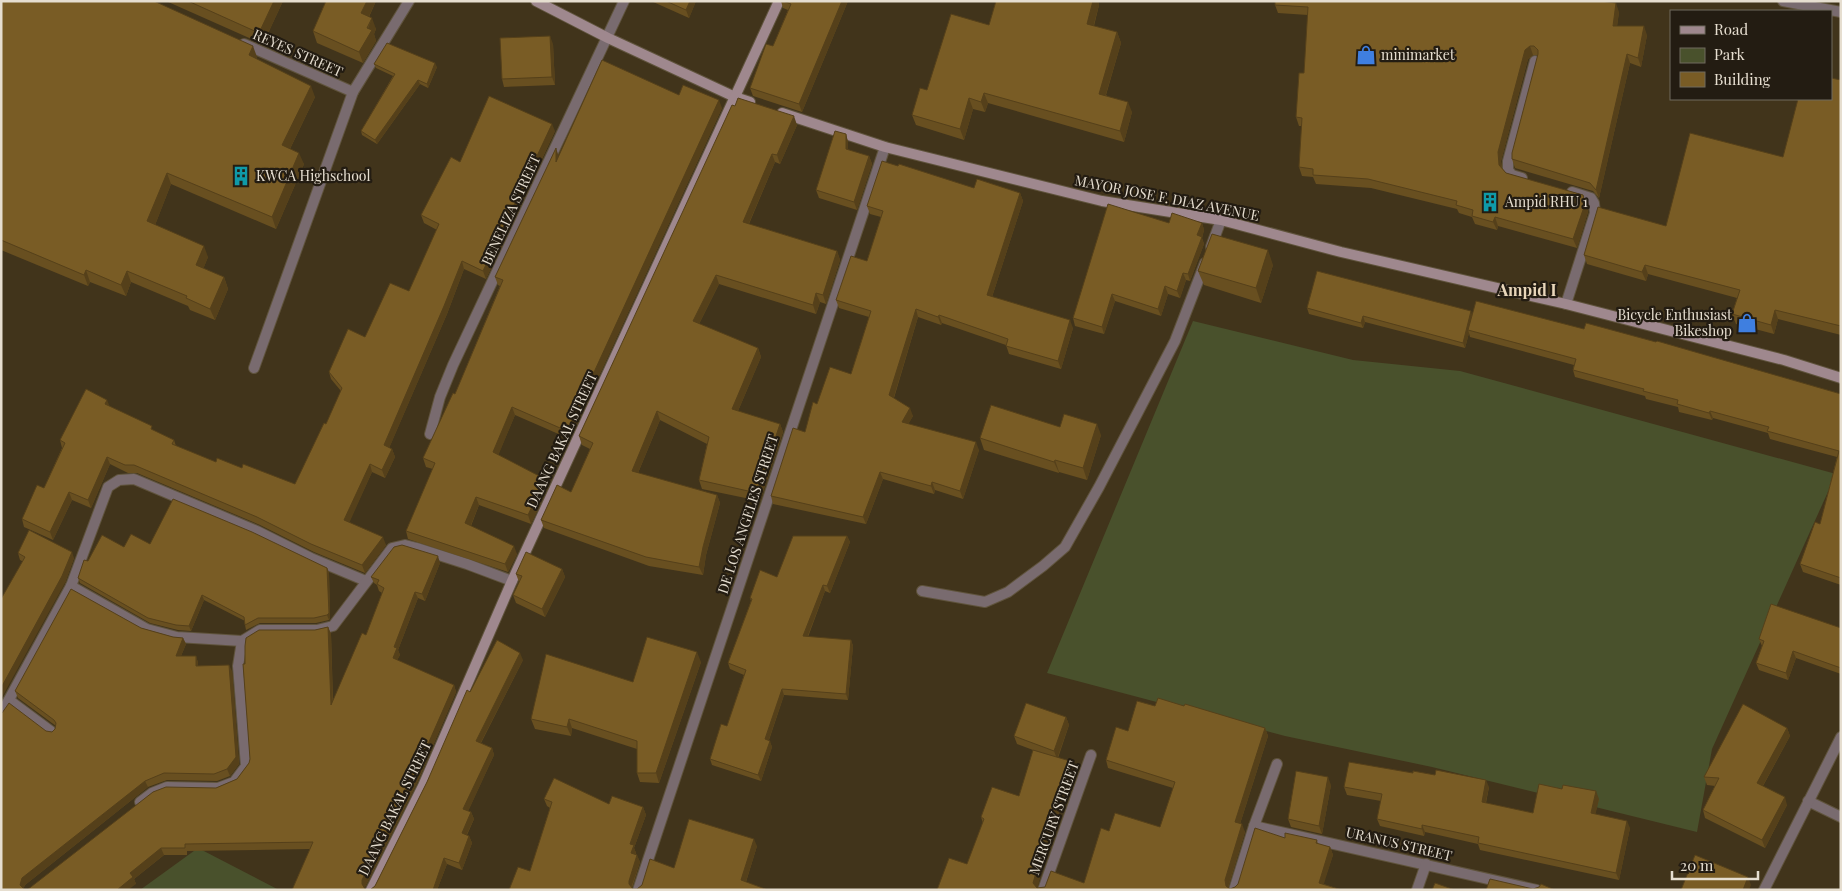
<svg xmlns="http://www.w3.org/2000/svg" width="1842" height="891" viewBox="0 0 1842 891" font-family="'Playfair Display',serif">
<style>
.green{fill:#49512c}
.lines{fill:none;stroke-linecap:round;stroke-linejoin:round}
.lane-casing{stroke:#5f533c;stroke-width:12}
.street-casing{stroke:#5f533c;stroke-width:12}
.secondary-casing{stroke:#5f533c;stroke-width:12}
.lane{stroke:#796b6f;stroke-width:10}
.street{stroke:#796b6f;stroke-width:10}
.secondary{stroke:#9f888e;stroke-width:10}
.wall{fill:#684f20}
.shaded-wall{fill:#55401a}
.building{fill:#795c25;stroke:#55401a}
.labels{text-anchor:middle;stroke-width:4.5;stroke-linejoin:round;paint-order:stroke}
.street-label{font-size:14px;fill:#e6ded0;stroke:#231c12}
.poi-label{font-size:14px;fill:#e6ded0;stroke:#231c12;text-anchor:start}
.quarter-label{font-size:16px;font-weight:bold;fill:#e8d6ba;stroke:#231c12}
</style>
<rect width="100%" height="100%" fill="#41341b"/>
<!-- green -->
<g class="green">
<polygon points="1193,321 1353,360 1460,371 1836,474 1712,749 1697,832 1432,767 1285,736 1047,673"/>
<polygon points="198,848 279,890 140,890"/>
</g>
<g class="lines">
<defs>
<g id="lane">
<polyline points="1522,178 1512,175 1508,170 1508,161 1535,61"/>
<polyline points="1211,247 1221,220"/>
<polyline points="1566,304 1595,213 1594,203 1591,198 1572,192"/>
<polyline points="254,368 353,92"/>
<polyline points="922,591 985,602 1008,592 1043,566 1065,547 1099,487 1175,341 1205,263"/>
<polyline points="9,700 52,732"/>
</g>
<g id="street">
<polyline points="1783,1 1841,12"/>
<polyline points="244,44 353,92 409,1"/>
<polyline points="430,434 440,397 453,365 624,1"/>
<polyline points="71,586 147,629 177,637 242,641"/>
<polyline points="1,714 71,586 108,487 119,480 134,479 257,531 311,558 366,581"/>
<polyline points="1808,801 1841,817"/>
<polyline points="140,802 152,793 167,787 218,788 234,782 246,766 238,666 242,641 260,630 317,630 333,626 392,548 405,545 417,548 467,564 512,581"/>
<polyline points="1254,826 1537,890"/>
<polyline points="638,890 885,147"/>
<polyline points="1043,890 1091,755"/>
<polyline points="1234,890 1254,826 1277,764"/>
<polyline points="1417,890 1426,864"/>
<polyline points="1764,890 1841,737"/>
</g>
<g id="secondary">
<polyline points="536,1 608,38 735,97 750,102"/>
<polyline points="782,113 885,147 1102,201 1221,220 1341,252 1566,304 1784,360 1841,378"/>
<polyline points="371,890 423,786 512,581 779,1"/>
</g>
</defs>
<!-- lane casing -->
<use href="#lane" class="lane-casing"/>
<!-- street casing -->
<use href="#street" class="street-casing"/>
<!-- secondary casing -->
<use href="#secondary" class="secondary-casing"/>
<!-- lane -->
<use href="#lane" class="lane"/>
<!-- street -->
<use href="#street" class="street"/>
<!-- secondary -->
<use href="#secondary" class="secondary"/>
</g>
<!-- wall -->
<g class="wall">
<polygon points="1,1 257,57 256,59 315,97 290,149 304,164 276,229 171,184 155,225 208,257 203,269 224,277 228,289 215,320 190,310 188,306 131,282 126,296 90,282 88,286 1,250"/>
<polygon points="166,1 283,1 263,44"/>
<polygon points="326,1 376,1 369,17 376,29 374,34 376,41 363,63 317,43 313,31"/>
<polygon points="651,1 696,1 689,18"/>
<polygon points="781,1 848,1 802,112 753,96 750,88 773,46 788,10 783,8"/>
<polygon points="996,1 1098,1 1099,5 1094,26 1117,32 1121,43 1106,95 1132,112 1124,142 988,103 985,112 973,109 964,140 916,125 912,115 927,90 989,25"/>
<polygon points="1275,5 1619,12 1617,26 1647,35 1641,67 1630,63 1599,198 1593,191 1515,168 1512,159 1538,55 1533,55 1528,59 1501,161 1502,168 1506,173 1583,195 1586,204 1588,212 1577,248 1498,226 1497,230 1475,224 1472,217 1459,213 1457,209 1371,188 1316,184 1313,177 1302,176 1299,167 1302,126 1299,126 1296,117 1304,73 1308,15 1278,13"/>
<polygon points="553,44 555,85 504,87 502,79"/>
<polygon points="374,64 437,67 428,88 420,84 377,144 362,135 361,131 393,76 376,68"/>
<polygon points="1841,80 1841,335 1778,319 1774,334 1736,324 1732,314 1737,298 1648,274 1646,281 1587,264 1584,255 1666,226 1783,157"/>
<polygon points="679,95 722,108 570,439 515,415 498,455 548,487 531,524 479,505 471,526 517,554 508,572 408,539 406,531 433,469 426,467 423,458 455,394 500,286 498,285 495,277 559,157"/>
<polygon points="735,106 797,125 780,164 775,162 749,224 837,251 840,260 826,304 820,302 816,314 719,284 699,324 758,348 761,357 738,411 780,424 783,432 760,501 702,489 699,480 707,444 660,420 638,473 717,495 720,503 706,555 703,575 649,566 544,528 541,520 571,492 590,449 582,445 579,436"/>
<polygon points="555,131 486,279 464,269 447,314 389,448 392,449 395,457 385,478 372,472 349,522 386,545 365,573 314,552 260,525 137,473 128,473 110,464 91,508 72,500 53,540 24,527 22,519 44,488 62,448 60,440 110,407 154,431 174,440 176,446 216,462 242,468 295,484 326,424 341,391 331,379 329,372 365,337 409,291 437,230 424,223 421,215 460,162"/>
<polygon points="846,134 848,142 848,150 869,156 872,164 857,210 819,198 816,190"/>
<polygon points="974,188 1020,193 1023,201 992,297 1073,328 1061,369 1009,354 1006,345 942,323 941,325 918,317 894,398 913,416 908,424 979,450 963,499 935,490 934,494 883,479 866,524 773,504 771,496 805,432 817,404 851,374 869,317 839,308 836,300 867,261 881,217 870,214 867,206"/>
<polygon points="1169,223 1202,223 1204,230 1202,238 1204,244 1190,281 1186,280 1180,298 1168,294 1161,316 1115,301 1104,334 1075,326 1073,318"/>
<polygon points="1273,265 1261,303 1204,285 1198,271"/>
<polygon points="1307,308 1472,314 1584,329 1841,394 1841,585 1803,572 1800,564 1820,524 1837,457 1770,439 1768,433 1713,418 1712,420 1679,412 1678,407 1646,399 1645,396 1575,377 1573,370 1574,365 1470,337 1469,333 1465,348 1365,322 1363,328 1309,314"/>
<polygon points="1060,427 1101,435 1087,480 1059,472 1059,473 984,450 980,438"/>
<polygon points="847,536 850,542 830,593 825,591 808,637 851,640 853,646 848,700 784,695 769,740 772,747 761,781 712,765 710,759 727,726 744,675 730,669 728,663 751,601 750,598 777,577"/>
<polygon points="150,544 327,568 329,573 330,618 329,620 316,623 260,623 246,630 245,625 245,621 204,600 191,631 178,630 150,623 80,583 78,578 88,561 124,547"/>
<polygon points="18,553 74,558 65,583 20,560"/>
<polygon points="440,563 425,601 418,598 398,650 400,655 397,660 454,685 456,692 417,783 365,887 292,890 310,849 187,851 187,855 164,855 134,879 136,884 27,890 216,788 237,779 249,763 250,759 245,664 315,630 328,627 331,634 333,700 366,635 382,593 379,591 377,585 374,583 371,577"/>
<polygon points="562,569 565,577 545,617 516,603 513,595 519,582 516,574"/>
<polygon points="141,628 173,637 183,638 186,644 181,656 196,656 198,663 198,666 232,671 239,764 230,776 217,781 167,780 148,787 25,885 23,889 1,890 46,731 52,732 55,729 56,726 18,698 15,691"/>
<polygon points="1841,628 1841,674 1796,658 1788,680 1759,670 1756,663 1762,646 1759,639"/>
<polygon points="523,660 481,743 492,748 494,755 468,811 471,812 474,819 467,835 469,836 472,843 462,870 447,864 437,890 370,890 375,886 427,782 470,692"/>
<polygon points="701,662 659,783 640,782 637,773 637,749 572,728 571,736 535,729 531,719 633,682"/>
<polygon points="1155,706 1184,706 1265,728 1268,736 1240,824 1245,832 1228,888 1230,889 1235,887 1285,838 1317,840 1318,844 1330,847 1333,855 1323,884 1342,890 937,890 967,864 983,823 981,817 1019,796 1041,753 1017,744 1014,736 1066,717 1069,725 1058,758 1070,761 1073,769 1058,816 1039,867 1041,874 1037,888 1084,883 1109,831 1160,827 1173,788 1108,768 1106,760 1128,731"/>
<polygon points="1787,728 1790,736 1763,786 1787,805 1765,848 1705,818 1703,810 1715,786 1707,785 1704,777"/>
<polygon points="1331,785 1322,834 1291,827 1288,819"/>
<polygon points="1344,787 1489,787 1486,803 1533,813 1599,799 1595,814 1630,828 1619,880 1480,850 1478,844 1425,832 1424,836 1380,826 1377,819 1381,801 1347,795"/>
<polygon points="544,799 643,807 646,815 634,848 636,853 636,854 640,862 632,888 633,889 637,889 674,868 757,846 746,882 768,890 509,890 530,871 550,808 547,806"/>
</g>
<!-- shaded-wall -->
<g class="shaded-wall">
<polygon points="274,1 283,1 263,44 259,33"/>
<polygon points="367,1 376,1 365,25 361,13"/>
<polygon points="690,1 696,1 689,18 686,10"/>
<polygon points="842,1 848,1 802,112 799,104"/>
<polygon points="1093,1 1098,1 1099,5 1091,35 1087,24"/>
<polygon points="1616,3 1619,12 1616,34 1613,26"/>
<polygon points="372,18 376,29 374,34 376,41 363,63 359,52"/>
<polygon points="1644,26 1647,35 1641,67 1638,58"/>
<polygon points="1117,32 1121,43 1103,104 1099,94"/>
<polygon points="550,36 553,44 555,85 552,77"/>
<polygon points="253,46 257,57 253,67 249,55"/>
<polygon points="1530,46 1533,55 1528,59 1501,161 1502,174 1499,165 1498,152 1525,50"/>
<polygon points="1627,54 1630,63 1599,198 1596,190"/>
<polygon points="435,63 437,67 428,88 427,84"/>
<polygon points="418,80 420,84 377,144 375,140"/>
<polygon points="311,86 315,97 286,157 282,145"/>
<polygon points="984,93 988,103 985,112 981,102"/>
<polygon points="969,98 973,109 964,140 960,129"/>
<polygon points="719,100 722,108 570,439 567,431"/>
<polygon points="1128,102 1132,112 1124,142 1120,131"/>
<polygon points="794,116 797,125 780,164 777,155"/>
<polygon points="552,124 555,131 486,279 483,271"/>
<polygon points="846,134 848,142 848,157 846,149"/>
<polygon points="556,148 559,157 556,162"/>
<polygon points="299,153 304,164 276,229 272,217"/>
<polygon points="772,154 775,162 746,230 743,222"/>
<polygon points="869,156 872,164 857,210 854,202"/>
<polygon points="167,173 171,184 152,233 147,221"/>
<polygon points="1020,193 1023,201 990,303 987,295"/>
<polygon points="1583,195 1586,204 1588,212 1577,248 1573,239"/>
<polygon points="1495,217 1498,226 1497,230 1493,222"/>
<polygon points="1202,223 1204,230 1202,238 1204,244 1190,281 1188,274 1197,235"/>
<polygon points="204,246 208,257 200,277 196,265"/>
<polygon points="1268,250 1273,265 1261,303 1256,288"/>
<polygon points="837,251 840,260 826,304 823,295"/>
<polygon points="462,261 464,269 447,314 387,453 384,445"/>
<polygon points="1645,265 1648,274 1646,281 1642,272"/>
<polygon points="86,270 90,282 88,286 84,275"/>
<polygon points="127,271 131,282 126,296 121,285"/>
<polygon points="1183,273 1186,280 1180,298 1177,291"/>
<polygon points="716,275 719,284 696,330 693,321"/>
<polygon points="224,277 228,289 215,320 210,309"/>
<polygon points="1165,286 1168,294 1161,316 1158,309"/>
<polygon points="816,293 820,302 816,314 813,305"/>
<polygon points="1112,294 1115,301 1104,334 1102,327"/>
<polygon points="916,309 918,317 892,403 889,395"/>
<polygon points="1775,310 1778,319 1774,334 1771,325"/>
<polygon points="1471,311 1473,317 1468,330 1469,333 1465,348 1463,343"/>
<polygon points="939,315 942,323 941,325 938,317"/>
<polygon points="1363,316 1365,322 1363,328 1361,323"/>
<polygon points="1070,320 1073,328 1061,369 1058,361"/>
<polygon points="758,348 761,357 735,418 732,409"/>
<polygon points="107,400 110,407 105,404"/>
<polygon points="512,407 515,415 496,461 493,452"/>
<polygon points="910,408 913,416 905,430 902,422"/>
<polygon points="657,411 660,420 635,480 632,471"/>
<polygon points="1710,411 1713,418 1712,420 1709,413"/>
<polygon points="780,424 783,432 760,501 757,493"/>
<polygon points="1097,424 1101,435 1087,480 1083,468"/>
<polygon points="976,442 979,450 963,499 960,491"/>
<polygon points="392,449 395,457 385,478 382,470"/>
<polygon points="107,457 110,464 91,508 88,500"/>
<polygon points="1055,460 1059,472 1059,473 1054,462"/>
<polygon points="370,464 372,472 347,528 344,520"/>
<polygon points="880,472 883,479 866,524 863,517"/>
<polygon points="545,479 548,487 531,524 528,515"/>
<polygon points="932,482 935,490 934,494 931,486"/>
<polygon points="69,492 72,500 53,540 50,532"/>
<polygon points="717,495 720,503 706,555 703,575 699,567 703,547"/>
<polygon points="476,497 479,505 468,532 465,523"/>
<polygon points="847,536 850,542 830,593 827,586"/>
<polygon points="383,537 386,545 365,573 362,565"/>
<polygon points="514,546 517,554 508,572 505,564"/>
<polygon points="72,552 74,558 65,583 1,699 1,688"/>
<polygon points="438,556 440,563 425,601 422,594"/>
<polygon points="327,568 329,573 330,618 329,620 327,615"/>
<polygon points="562,569 565,577 545,617 542,609"/>
<polygon points="823,585 825,591 805,643 803,636"/>
<polygon points="415,592 418,598 398,650 400,655 395,664 393,658 394,647"/>
<polygon points="202,595 204,600 191,631 189,626"/>
<polygon points="328,627 331,634 333,712 331,705"/>
<polygon points="183,638 186,644 178,663 176,656"/>
<polygon points="851,640 853,646 848,700 846,694"/>
<polygon points="1793,651 1796,658 1788,680 1786,673"/>
<polygon points="697,652 701,662 659,783 656,773"/>
<polygon points="520,653 523,660 478,748 476,741"/>
<polygon points="196,656 198,663 198,672 196,666"/>
<polygon points="229,665 232,671 239,764 230,776 227,769"/>
<polygon points="454,685 456,692 417,783 365,887 364,890 362,884 362,880"/>
<polygon points="782,689 784,695 767,745 765,739"/>
<polygon points="1066,717 1069,725 1057,759 1054,751"/>
<polygon points="569,719 572,728 571,736 567,727"/>
<polygon points="1265,728 1268,736 1238,830 1235,822"/>
<polygon points="1787,728 1790,736 1760,791 1757,783"/>
<polygon points="770,741 772,747 761,781 758,775"/>
<polygon points="492,748 494,755 466,816 463,809"/>
<polygon points="1070,761 1073,769 1058,816 1039,867 1041,874 1037,890 1033,883 1034,865"/>
<polygon points="1328,777 1331,785 1322,834 1319,826"/>
<polygon points="1486,780 1489,787 1484,810 1482,802"/>
<polygon points="145,781 148,787 25,885 23,890 20,885 22,878"/>
<polygon points="1596,791 1599,799 1594,821 1591,813"/>
<polygon points="1785,797 1787,805 1765,848 1762,840"/>
<polygon points="643,807 646,815 634,848 636,853 634,860 631,853 630,844"/>
<polygon points="471,812 474,819 464,840 462,833"/>
<polygon points="1627,821 1630,828 1619,880 1616,873"/>
<polygon points="1242,824 1245,832 1227,890 1225,880"/>
<polygon points="1422,825 1425,832 1424,836 1422,829"/>
<polygon points="469,836 472,843 462,870 459,863"/>
<polygon points="754,839 757,846 744,888 741,880"/>
<polygon points="1330,847 1333,855 1322,890 1319,883"/>
<polygon points="161,848 164,855 134,879 136,884 128,890 117,890 130,873"/>
<polygon points="637,855 640,862 631,888 629,884 629,881"/>
<polygon points="444,858 447,864 437,890 433,890"/>
<polygon points="1748,877 1751,885 1749,890 1743,890"/>
</g>
<!-- building -->
<g class="building">
<polygon points="1,1 154,1 253,46 249,55 311,86 282,145 299,153 272,217 167,173 147,221 204,246 196,265 224,277 210,309 186,298 187,296 127,271 121,285 86,270 84,275 1,240"/>
<polygon points="188,1 274,1 259,33"/>
<polygon points="326,1 367,1 361,13 372,18 367,28 372,30 359,52 313,31"/>
<polygon points="666,1 690,1 686,10"/>
<polygon points="783,1 842,1 799,104 750,88 766,44 773,46 791,4"/>
<polygon points="996,1 1093,1 1087,24 1117,32 1099,94 1128,102 1120,131 984,93 981,102 969,98 960,129 912,115 920,88 927,90 951,14 989,25"/>
<polygon points="1275,1 1600,1 1616,3 1613,26 1644,26 1638,58 1627,54 1596,190 1590,183 1512,159 1512,153 1538,54 1538,50 1534,46 1530,46 1525,50 1498,152 1499,165 1506,173 1583,195 1585,204 1573,239 1495,217 1493,222 1472,216 1473,210 1456,205 1457,201 1368,179 1313,175 1313,169 1299,167 1302,118 1296,117 1299,73 1304,73 1308,7 1275,5"/>
<polygon points="550,36 552,77 502,79 500,38"/>
<polygon points="387,43 435,63 427,84 418,80 375,140 361,131 395,74 374,64"/>
<polygon points="602,60 679,95 683,85 719,100 567,431 512,407 493,452 545,479 528,515 476,497 465,523 514,546 505,564 406,531 435,463 423,458 453,393 455,394 503,280 495,277 556,148 556,162"/>
<polygon points="1831,78 1841,80 1841,326 1775,310 1771,325 1732,314 1740,290 1645,265 1642,272 1584,255 1598,207 1666,226 1690,133 1783,157 1798,99 1831,99"/>
<polygon points="489,96 552,124 483,271 462,261 444,306 384,445 392,449 382,470 370,464 344,520 383,537 362,565 311,544 257,517 134,465 125,465 107,457 88,500 69,492 50,532 22,519 37,485 44,488 65,443 60,440 86,389 107,400 105,404 152,426 151,429 174,440 172,444 216,462 217,458 242,468 243,464 295,484 324,423 326,424 342,388 329,372 348,329 365,337 390,283 409,291 439,224 421,215 451,157 460,162"/>
<polygon points="738,98 794,116 777,155 772,154 743,222 837,251 823,295 816,293 813,305 716,275 693,321 758,348 732,409 780,424 757,493 699,480 709,437 657,411 632,471 717,495 703,547 699,567 646,557 541,520 557,485 571,492 593,443 579,436 732,105 735,106"/>
<polygon points="835,131 846,134 846,149 869,156 854,202 816,190"/>
<polygon points="882,161 898,166 899,164 974,188 977,179 1020,193 987,295 1070,320 1058,361 1006,346 1008,339 939,315 938,317 916,309 889,395 910,408 902,422 976,442 960,491 932,482 931,486 880,472 863,517 771,496 793,428 805,432 813,402 817,404 830,367 851,374 871,311 836,300 851,256 867,261 883,211 867,206"/>
<polygon points="1108,204 1169,223 1172,213 1202,223 1197,235 1202,237 1188,274 1183,273 1177,291 1165,286 1158,309 1112,294 1102,327 1073,318"/>
<polygon points="1212,234 1268,250 1256,288 1198,271"/>
<polygon points="1317,271 1471,311 1463,343 1363,316 1361,323 1307,308"/>
<polygon points="1476,301 1584,329 1586,323 1656,342 1657,341 1841,394 1841,578 1800,564 1815,522 1820,524 1839,451 1767,431 1769,427 1710,411 1709,413 1677,404 1678,400 1643,391 1644,389 1573,370 1576,359 1468,330"/>
<polygon points="991,405 1060,427 1064,414 1097,424 1083,468 1055,460 1054,462 980,438"/>
<polygon points="173,499 252,532 327,568 329,613 327,615 314,618 258,618 245,625 244,617 202,595 189,626 176,625 148,618 78,578 84,560 88,561 102,535 124,547 131,534 150,544"/>
<polygon points="29,530 72,552 62,576 1,688 1,599 25,557 18,553"/>
<polygon points="793,536 847,536 827,586 823,585 803,636 851,640 846,694 782,689 765,739 770,741 758,775 710,759 721,724 727,726 746,670 728,663 752,599 750,598 760,570 777,577"/>
<polygon points="402,545 438,556 422,594 415,592 394,647 397,648 393,658 454,685 414,776 362,880 362,884 365,889 368,890 292,890 313,842 185,844 185,848 161,848 130,873 133,877 117,890 27,890 153,792 166,787 216,788 237,779 249,763 250,759 243,664 245,664 245,646 246,638 259,630 315,630 328,627 331,705 362,633 366,635 384,588 377,584 379,580 371,577 394,547"/>
<polygon points="526,552 562,569 542,609 513,595 522,576 516,574"/>
<polygon points="71,589 141,628 173,637 183,638 176,656 196,656 196,666 229,665 236,757 227,769 214,774 164,773 145,781 22,878 20,885 24,889 26,890 1,890 1,713 2,713 9,703 46,731 52,732 55,729 56,723 54,720 15,691"/>
<polygon points="1771,604 1841,628 1841,668 1793,651 1786,673 1756,663 1764,641 1759,639"/>
<polygon points="647,637 697,652 656,773 637,773 637,741 569,719 567,727 531,719 546,654 633,682"/>
<polygon points="497,640 520,653 476,741 492,748 463,809 471,812 462,833 469,836 459,863 444,858 433,890 370,890 375,886 427,782 467,690 470,692"/>
<polygon points="1158,698 1184,706 1185,704 1265,728 1235,822 1242,824 1225,880 1226,886 1230,889 1235,887 1238,884 1255,828 1285,838 1285,833 1317,840 1316,843 1330,847 1319,883 1342,890 937,890 949,858 967,864 984,819 981,817 992,787 1019,796 1033,750 1070,761 1055,808 1034,865 1038,866 1033,883 1037,888 1045,887 1051,871 1084,883 1101,828 1109,831 1115,813 1160,827 1175,782 1106,760 1116,727 1128,731 1137,701 1155,706"/>
<polygon points="1026,703 1066,717 1054,751 1014,736"/>
<polygon points="1743,704 1787,728 1757,783 1785,797 1762,840 1703,810 1719,778 1704,777"/>
<polygon points="1349,762 1413,773 1413,771 1435,775 1436,770 1486,780 1482,802 1533,813 1539,784 1562,789 1563,785 1596,791 1591,813 1627,821 1616,873 1478,843 1479,837 1422,825 1422,829 1377,819 1382,794 1344,787"/>
<polygon points="1296,771 1328,777 1319,826 1288,819"/>
<polygon points="554,778 609,804 612,796 643,807 630,844 634,845 631,853 637,855 629,881 629,884 633,889 637,889 642,885 650,859 674,868 689,819 754,839 741,880 768,890 509,890 518,867 530,871 552,802 544,799"/>
<polygon points="1695,855 1748,877 1743,890 1681,890"/>
<polygon points="1490,879 1533,889 1539,887 1541,884 1555,890 1486,890"/>
<polygon points="1435,883 1455,890 1432,890"/>
</g>
<!-- icons -->
<defs>
<symbol id="shop-bare" viewBox="-9 -9 18 18"><path d="M-5-2.5h2.3a2.7 3.5 0 0 1 5.4 0H5L5.5 6h-11ZM-1.5-2.5h3a1.5 2.3 0 0 0-3 0Z" fill="#3f7fe0" stroke="#231c12" stroke-width="2.5" paint-order="stroke"/></symbol>
<symbol id="building-bare" viewBox="-9 -9 18 18"><path d="M-4-6H4V6H1V3H-1V6H-4ZM-2.5-4.3h1.7v1.8h-1.7ZM.8-4.3h1.7v1.8H.8ZM-2.5-1h1.7V.8h-1.7ZM.8-1h1.7V.8H.8Z" fill="#0f9aa8" stroke="#231c12" stroke-width="2.5" paint-order="stroke"/></symbol>
</defs>
<g fill-rule="evenodd">
<use href="#shop-bare" x="1352" y="41" width="28" height="28"/>
<use href="#building-bare" x="227" y="162" width="28" height="28"/>
<use href="#building-bare" x="1476" y="188" width="28" height="28"/>
<use href="#shop-bare" x="1733" y="309" width="28" height="28"/>
</g>
<g class="labels">
<!-- street labels -->
<g class="street-label">
<text transform="translate(298 53) rotate(24)" y="5">REYES STREET</text>
<text transform="translate(1167 198) rotate(11)" y="5">MAYOR JOSE F. DIAZ AVENUE</text>
<text transform="translate(511 210) rotate(-65)" y="5">BENELIZA STREET</text>
<text transform="translate(562 440) rotate(-65)" y="5">DAANG BAKAL STREET</text>
<text transform="translate(748 514) rotate(-72)" y="5">DE LOS ANGELES STREET</text>
<text transform="translate(395 808) rotate(-64)" y="5">DAANG BAKAL STREET</text>
<text transform="translate(1054 818) rotate(-70)" y="5">MERCURY STREET</text>
<text transform="translate(1399 844) rotate(13)" y="5">URANUS STREET</text>
</g>
<!-- poi labels -->
<g class="poi-label">
<text x="1381" y="60">minimarket</text>
<text x="256" y="181">KWCA Highschool</text>
<text x="1505" y="207">Ampid RHU 1</text>
<text x="1732" y="320" text-anchor="end">Bicycle Enthusiast<tspan x="1732" dy="16">Bikeshop</tspan></text>
</g>
<!-- quarter labels -->
<g class="quarter-label">
<text x="1527" y="296">Ampid I</text>
</g>
</g>
<!-- border -->
<rect width="1842" height="891" fill="none" stroke="#e6ded0" stroke-width="5"/>
<!-- legend -->
<rect x="1670" y="10" width="162" height="90" fill="#231c12" stroke="#716a5e"/>
<rect x="1680" y="26" width="25" height="8" fill="#9f888e" stroke="#716a5e"/>
<text x="1714" y="35" font-size="15" fill="#e6ded0">Road</text>
<rect x="1680" y="48" width="25" height="15" fill="#49512c" stroke="#716a5e"/>
<text x="1714" y="60" font-size="15" fill="#e6ded0">Park</text>
<rect x="1680" y="72" width="25" height="15" fill="#795c25" stroke="#716a5e"/>
<text x="1714" y="85" font-size="15" fill="#e6ded0">Building</text>
<!-- scale -->
<path d="M1672 871v8h86v-8" fill="none" stroke="#e6ded0" stroke-width="2.5"/>
<text x="1680" y="871" font-size="15" fill="#e6ded0" stroke="#231c12" stroke-width="4" paint-order="stroke">20 m</text>
</svg>
